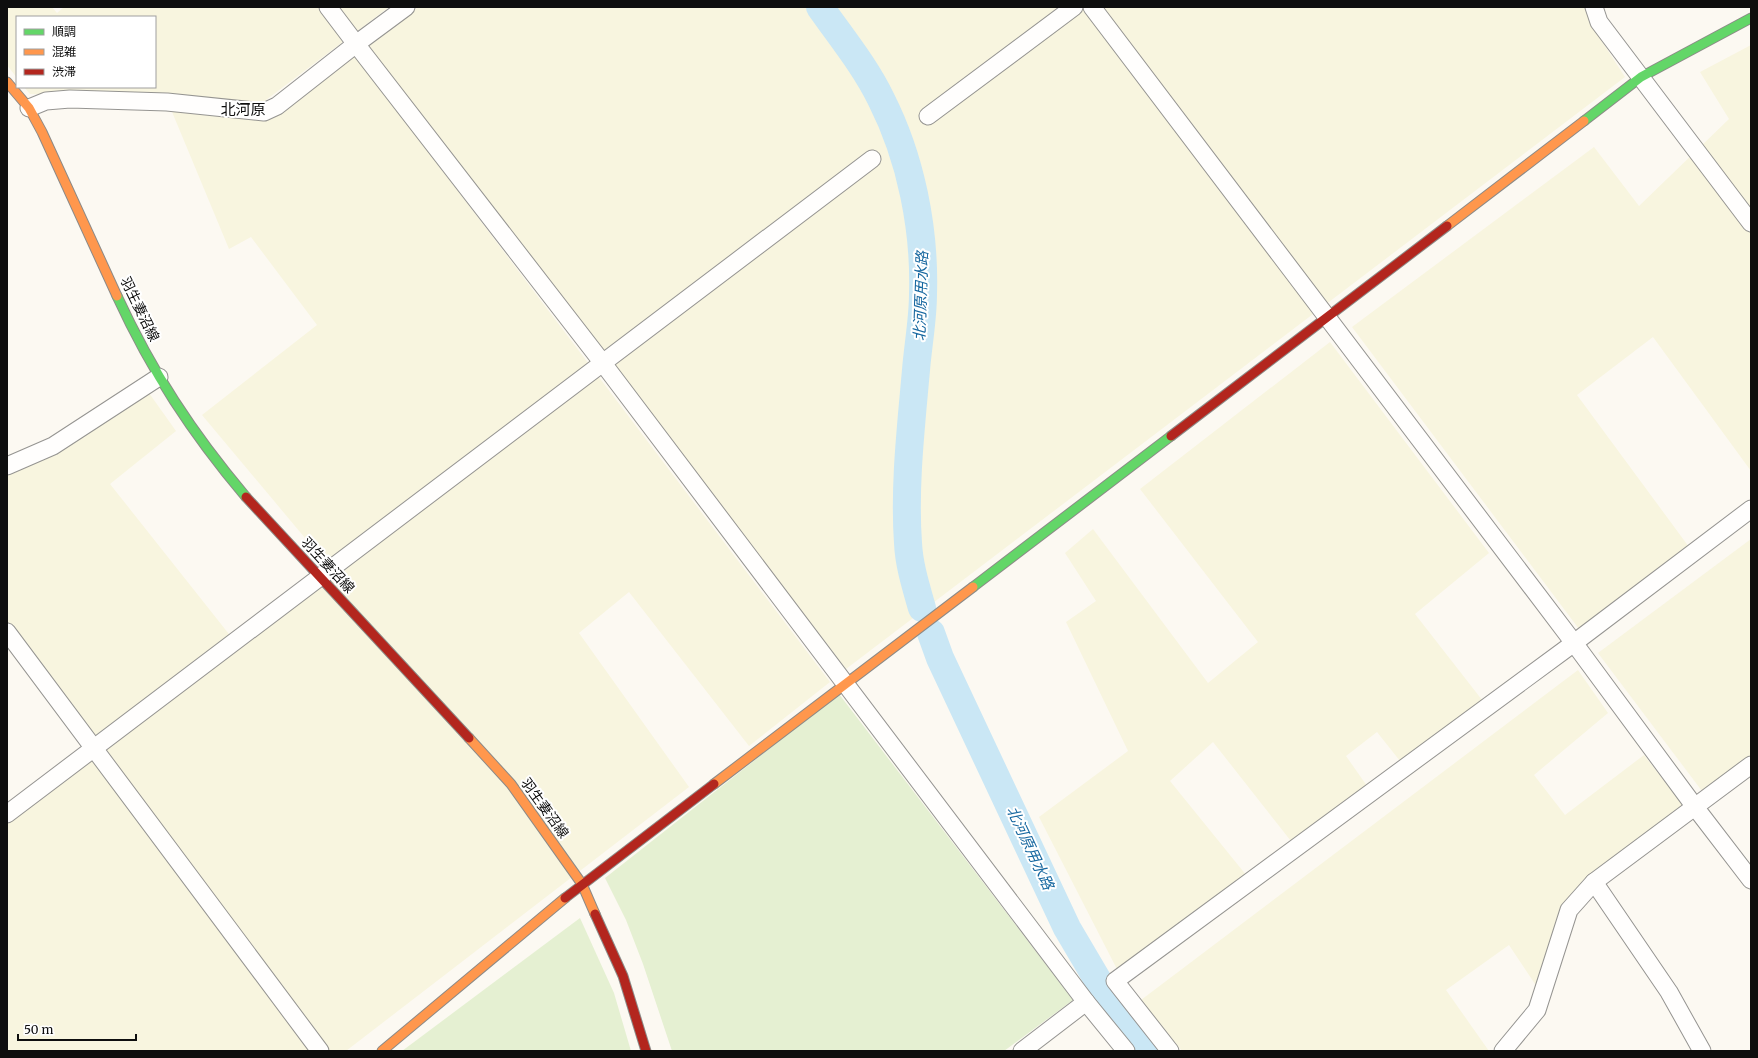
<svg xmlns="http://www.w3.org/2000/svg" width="1758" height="1058" viewBox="0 0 1758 1058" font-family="Merriweather,'Noto Sans JP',serif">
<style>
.farmland{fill:#f8f5df}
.green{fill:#e5f0d2}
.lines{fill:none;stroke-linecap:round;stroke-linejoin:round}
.river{stroke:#cae7f5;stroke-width:28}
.street-casing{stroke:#959491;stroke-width:19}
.fast-casing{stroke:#8c8a87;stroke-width:11}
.slow-casing{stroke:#8c8a87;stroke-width:11}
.jam-casing{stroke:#8c8a87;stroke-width:11}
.street{stroke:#fffefd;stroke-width:17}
.fast{stroke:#63d668;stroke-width:9}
.slow{stroke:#ff974d;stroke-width:9}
.jam{stroke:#b3261e;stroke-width:9}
.labels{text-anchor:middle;stroke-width:4;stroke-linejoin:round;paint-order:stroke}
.street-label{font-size:14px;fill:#0e0e0e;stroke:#fff}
.neighbourhood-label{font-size:15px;fill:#0e0e0e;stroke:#fff}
.water-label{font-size:15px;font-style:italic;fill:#1768a0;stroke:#fff}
</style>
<rect width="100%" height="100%" fill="#fcf9f2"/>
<!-- farmland -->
<g class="farmland">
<polygon points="7,7 52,7 57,13 64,7 389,7 262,103 30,94 24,87 155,87 155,17 17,17 17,78 7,65"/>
<polygon points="418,7 1587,7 1592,26 1625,77 846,669 368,45"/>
<polygon points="1751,45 1751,471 1653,337 1577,395 1689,547 1579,629 1352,327 1594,147 1639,206 1729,119 1700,72"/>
<polygon points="354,54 830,682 749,746 629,592 579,633 689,787 346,1051 7,1051 7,821 102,748 7,622 7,471 149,393 176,431 110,484 240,648 336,575 202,415 317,325 251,237 229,249 170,107 272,118"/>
<polygon points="1330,342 1489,553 1415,614 1486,705 1404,766 1377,732 1346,756 1372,793 1298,850 1213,742 1170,781 1251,881 1122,979 1039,817 1128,751 1066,622 1096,601 1065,553 1093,529 1208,683 1258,642 1140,489"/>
<polygon points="1751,539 1751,767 1708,799 1598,653"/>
<polygon points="1578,670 1608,713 1534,775 1565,815 1644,755 1689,813 1578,889 1543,996 1509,945 1446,990 1489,1051 1182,1051 1141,1000"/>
</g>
<!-- green -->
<g class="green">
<polygon points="839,694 1073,1000 1004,1051 672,1051 643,964 626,920 605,878"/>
<polygon points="580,918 614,993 631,1051 402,1051"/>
</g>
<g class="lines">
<!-- river -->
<g class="river">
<path d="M820,7c21,30 45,59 61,92 30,59 44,130 42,195 0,25 -5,51 -7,76 -5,57 -12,116 -8,173 1,22 8,44 14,65"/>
<polyline points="931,633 940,658 1067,928 1100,984 1151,1051"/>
</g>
<defs>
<g id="street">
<polyline points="406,7 356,44 602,362 1086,1002 1126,1051"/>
<polyline points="1092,7 1574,643 1695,807 1751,880"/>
<polyline points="1594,7 1599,22 1751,223"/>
<polyline points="29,108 46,101 70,99 167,102 264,112 277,106 356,44 328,7"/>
<polyline points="928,116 1074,7"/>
<polyline points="7,466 53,446 159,377"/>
<polyline points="7,632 320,1051"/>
<polyline points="7,814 872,159"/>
<polyline points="1594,882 1669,992 1702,1051"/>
<polyline points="1022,1051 1086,1002"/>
<polyline points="1170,1051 1115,981 1574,643 1751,509"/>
<polyline points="1503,1051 1537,1010 1569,910 1594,882 1751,765"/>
</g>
<g id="fast">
<polyline points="1584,121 1641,77 1751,18"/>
<path d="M117,296c35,76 75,137 129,201"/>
<polyline points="973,587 1171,436"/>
</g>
<g id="slow">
<polyline points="7,82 29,108 42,132 117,296"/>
<polyline points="1447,226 1584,121"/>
<polyline points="469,738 511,784 582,884 595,914"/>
<polyline points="714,784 973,587"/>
<polyline points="382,1051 565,898"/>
</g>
<g id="jam">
<polyline points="1171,436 1447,226"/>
<polyline points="246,497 469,738"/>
<polyline points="565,898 714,784"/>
<polyline points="595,914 623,976 646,1051"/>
</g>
</defs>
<!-- street casing -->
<use href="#street" class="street-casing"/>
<!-- fast casing -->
<use href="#fast" class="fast-casing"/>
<!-- slow casing -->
<use href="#slow" class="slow-casing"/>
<!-- jam casing -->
<use href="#jam" class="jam-casing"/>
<!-- street -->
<use href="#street" class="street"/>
<!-- fast -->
<use href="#fast" class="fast"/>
<!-- slow -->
<use href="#slow" class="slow"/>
<!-- jam -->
<use href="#jam" class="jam"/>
</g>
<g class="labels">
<!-- street labels -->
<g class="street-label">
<text transform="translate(140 309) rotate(64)" y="5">羽生妻沼線</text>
<text transform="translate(328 565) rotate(47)" y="5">羽生妻沼線</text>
<text transform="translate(545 808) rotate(54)" y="5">羽生妻沼線</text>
</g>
<!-- neighbourhood labels -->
<g class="neighbourhood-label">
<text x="243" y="115">北河原</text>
</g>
<!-- water labels -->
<g class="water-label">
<text transform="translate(921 296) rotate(-88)" y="5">北河原用水路</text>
<text transform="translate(1030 848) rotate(65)" y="5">北河原用水路</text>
</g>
</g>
<!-- border -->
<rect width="1758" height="1058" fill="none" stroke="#0e0e0e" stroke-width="16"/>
<!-- legend -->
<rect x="16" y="16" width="140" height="72" fill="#ffffff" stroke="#9f9f9f"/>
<rect x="24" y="29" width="20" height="6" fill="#63d668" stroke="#9f9f9f"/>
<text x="52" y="36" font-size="12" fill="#0e0e0e">順調</text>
<rect x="24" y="49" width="20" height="6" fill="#ff974d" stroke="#9f9f9f"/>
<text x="52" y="56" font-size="12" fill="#0e0e0e">混雑</text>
<rect x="24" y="69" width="20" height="6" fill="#b3261e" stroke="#9f9f9f"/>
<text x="52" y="76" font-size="12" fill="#0e0e0e">渋滞</text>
<!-- scale -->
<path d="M18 1034v6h118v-6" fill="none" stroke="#0e0e0e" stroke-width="2"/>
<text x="24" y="1034" font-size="12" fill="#0e0e0e" stroke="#ffffff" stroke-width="3" paint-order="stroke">50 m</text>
</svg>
